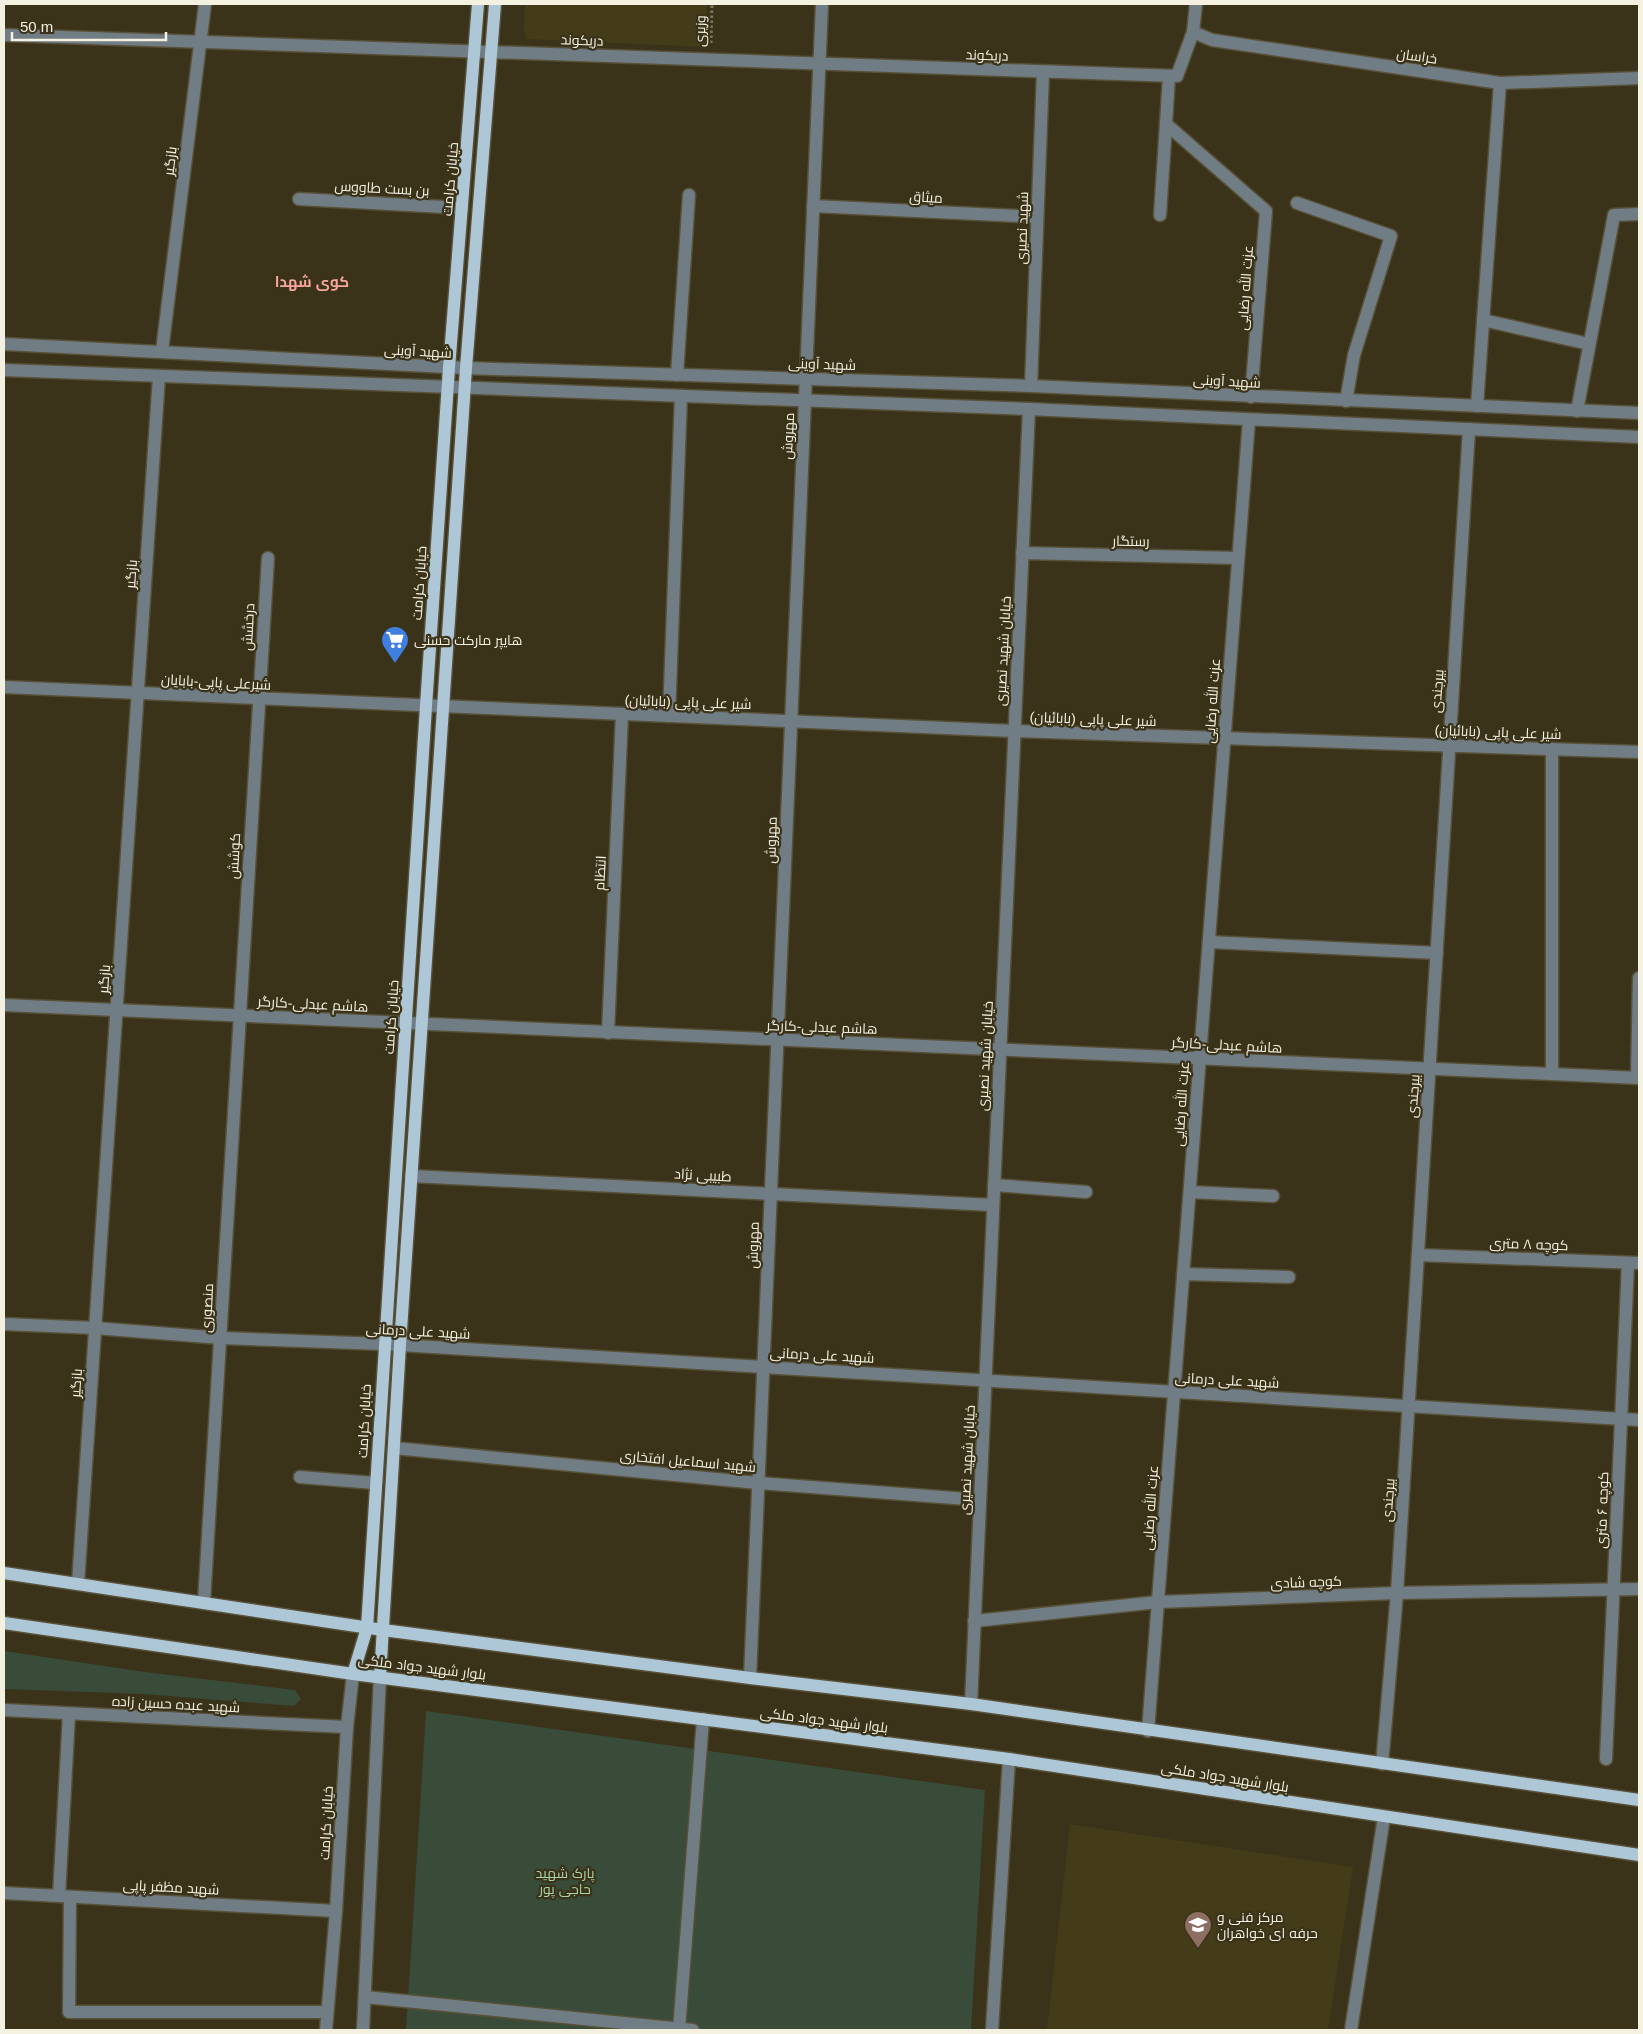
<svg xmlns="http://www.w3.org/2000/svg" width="1643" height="2034" viewBox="0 0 1643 2034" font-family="Arial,Cairo,sans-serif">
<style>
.built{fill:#443b19}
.green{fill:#394b39}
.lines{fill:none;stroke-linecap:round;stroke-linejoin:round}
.minor-casing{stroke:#585139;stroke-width:15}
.major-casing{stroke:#585139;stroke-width:15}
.path{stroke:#7d7761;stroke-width:3;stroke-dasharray:2.5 2.5;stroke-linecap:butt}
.minor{stroke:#717d85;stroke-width:12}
.major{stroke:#aec7d7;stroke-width:12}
.labels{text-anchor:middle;stroke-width:4.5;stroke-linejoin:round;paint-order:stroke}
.street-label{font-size:14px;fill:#f5f1e1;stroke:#3a3319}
.poi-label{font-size:14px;fill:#f5f1e1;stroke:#3a3319;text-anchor:start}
.park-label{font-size:14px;fill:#a9d2a9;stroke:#3a3319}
.neighbourhood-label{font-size:15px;font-weight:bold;fill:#f8a59d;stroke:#3a3319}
</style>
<rect width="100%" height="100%" fill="#3a3319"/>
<!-- built -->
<g class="built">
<polygon points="525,4 707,4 705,47 526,39 524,31"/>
<polygon points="1070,1824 1353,1867 1328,2030 1047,2030"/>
</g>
<!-- green -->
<g class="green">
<polygon points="4,1651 145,1672 295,1690 301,1699 294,1706 144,1694 4,1689"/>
<polygon points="426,1711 985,1790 971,2030 406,2030"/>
</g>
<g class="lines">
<defs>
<g id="minor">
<polyline points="1193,32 1212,40 1500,83 1639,78"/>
<polyline points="4,35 1177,76 1193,32 1196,4"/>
<polyline points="1169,76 1166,124 1266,211 1251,397"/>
<polyline points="299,199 462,208"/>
<polyline points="1297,203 1391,236 1354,355 1346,401"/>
<polyline points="813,206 1037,217"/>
<polyline points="1160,215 1166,124"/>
<polyline points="1483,320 1589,344"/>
<polyline points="4,344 466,368 1031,386 1639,413"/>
<polyline points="162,351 205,4"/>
<polyline points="4,370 1029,409 1639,437"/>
<polyline points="677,375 689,195"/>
<polyline points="1031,386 1043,72"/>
<polyline points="1477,406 1500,83"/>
<polyline points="1577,411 1614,215 1639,214"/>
<polyline points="1022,553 1238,558"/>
<polyline points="4,687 1014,731 1639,752"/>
<polyline points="669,716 681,396"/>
<polyline points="1209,942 1437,953"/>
<polyline points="4,1005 1639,1078"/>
<polyline points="608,1033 622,714"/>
<polyline points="1552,1074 1552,749"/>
<polyline points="1637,1078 1639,978"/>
<polyline points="411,1176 993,1205"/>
<polyline points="994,1185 1086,1192"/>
<polyline points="1190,1192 1273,1196"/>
<polyline points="1418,1255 1639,1263"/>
<polyline points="1183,1274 1289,1277"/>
<polyline points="4,1324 95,1328 221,1338 383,1344 1639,1420"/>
<polyline points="394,1448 758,1483 980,1500"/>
<polyline points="300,1477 375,1483"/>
<polyline points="78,1584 159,376"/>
<polyline points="204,1602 268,558"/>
<polyline points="974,1621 1158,1602 1397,1593 1639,1589"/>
<polyline points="750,1678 822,4"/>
<polyline points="971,1704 1029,409"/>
<polyline points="4,1710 347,1727"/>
<polyline points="1148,1731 1249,420"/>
<polyline points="1606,1759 1628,1263"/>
<polyline points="1382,1764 1397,1593 1469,429"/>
<polyline points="4,1893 336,1911"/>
<polyline points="59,1896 69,1714"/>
<polyline points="70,1897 69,2012 327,2012"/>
<polyline points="365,1997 693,2030"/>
<polyline points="326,2030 336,1911 347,1727 353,1674"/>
<polyline points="363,2030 380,1677"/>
<polyline points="679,2030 703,1719"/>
<polyline points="992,2030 1009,1759"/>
<polyline points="1351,2030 1384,1817"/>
</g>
<g id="major">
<polyline points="4,1573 383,1630 750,1678 971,1704 1639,1800"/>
<polyline points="4,1623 353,1674 1009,1759 1639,1855"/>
<polyline points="353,1674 367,1628 426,706 449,368 478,4"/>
<polyline points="380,1677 400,1345 466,368 495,4"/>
</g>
</defs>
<!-- minor casing -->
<use href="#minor" class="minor-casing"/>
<!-- major casing -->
<use href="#major" class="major-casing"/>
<!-- path -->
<polyline class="path" points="711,43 712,4"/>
<!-- minor -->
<use href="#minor" class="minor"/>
<!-- major -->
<use href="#major" class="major"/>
</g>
<!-- icons -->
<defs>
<symbol id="supermarket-pin" viewBox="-11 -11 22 30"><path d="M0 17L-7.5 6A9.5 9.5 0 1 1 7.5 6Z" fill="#3f7fe0" stroke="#3a3319"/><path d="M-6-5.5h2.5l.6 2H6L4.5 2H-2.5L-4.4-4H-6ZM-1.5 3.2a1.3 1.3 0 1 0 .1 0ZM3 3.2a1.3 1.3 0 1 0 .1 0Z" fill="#fff"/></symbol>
<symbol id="school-pin" viewBox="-11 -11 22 30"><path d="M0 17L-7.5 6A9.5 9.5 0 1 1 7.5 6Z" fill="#8d6e63" stroke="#3a3319"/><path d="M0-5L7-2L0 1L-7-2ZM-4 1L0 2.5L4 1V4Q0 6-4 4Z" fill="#fff"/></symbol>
</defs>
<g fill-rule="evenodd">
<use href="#supermarket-pin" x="379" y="624" width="32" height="43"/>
<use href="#school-pin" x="1182" y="1909" width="32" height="43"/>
</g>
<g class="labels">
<!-- street labels -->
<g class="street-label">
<text transform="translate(700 31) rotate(-88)" y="5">وزیری</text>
<text transform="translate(582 40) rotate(2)" y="5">دریکوند</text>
<text transform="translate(987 55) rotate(2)" y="5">دریکوند</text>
<text transform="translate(1417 56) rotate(8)" y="5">خراسان</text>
<text transform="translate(170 161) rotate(-83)" y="5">بازگیر</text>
<text transform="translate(450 179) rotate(-85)" y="5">خیابان کرامت</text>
<text transform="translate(382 188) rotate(3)" y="5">بن بست طاووس</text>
<text transform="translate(926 197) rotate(3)" y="5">میثاق</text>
<text transform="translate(1022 228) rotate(-88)" y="5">شهید نصیری</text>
<text transform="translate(1245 288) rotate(-86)" y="5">عزت الله رضایی</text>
<text transform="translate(418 351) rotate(3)" y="5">شهید آوینی</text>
<text transform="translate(822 364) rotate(2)" y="5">شهید آوینی</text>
<text transform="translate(1227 381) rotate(3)" y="5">شهید آوینی</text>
<text transform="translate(788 436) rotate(-87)" y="5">مهروش</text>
<text transform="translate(1131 541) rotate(1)" y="5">رستگار</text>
<text transform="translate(131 574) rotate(-86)" y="5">بازگیر</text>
<text transform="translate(419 583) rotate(-86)" y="5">خیابان کرامت</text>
<text transform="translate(248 627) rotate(-87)" y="5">درخشش</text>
<text transform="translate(1003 651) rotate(-87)" y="5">خیابان شهید نصیری</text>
<text transform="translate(216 682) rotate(3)" y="5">شیرعلی پاپی-بابایان</text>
<text transform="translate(1437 691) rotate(-86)" y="5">بیرجندی</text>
<text transform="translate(1212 701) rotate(-86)" y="5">عزت الله رضایی</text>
<text transform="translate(688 702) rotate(2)" y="5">شیر علی پاپی (بابائیان)</text>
<text transform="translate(1093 719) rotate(2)" y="5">شیر علی پاپی (بابائیان)</text>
<text transform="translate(1498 732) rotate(2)" y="5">شیر علی پاپی (بابائیان)</text>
<text transform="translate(771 840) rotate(-88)" y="5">مهروش</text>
<text transform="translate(234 856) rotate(-87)" y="5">کوشش</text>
<text transform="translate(600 873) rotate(-87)" y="5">انتظام</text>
<text transform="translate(104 979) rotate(-86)" y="5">بازگیر</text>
<text transform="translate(313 1004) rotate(3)" y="5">هاشم عبدلی-کارگر</text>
<text transform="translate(391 1017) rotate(-86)" y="5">خیابان کرامت</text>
<text transform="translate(822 1027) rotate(2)" y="5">هاشم عبدلی-کارگر</text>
<text transform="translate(1227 1045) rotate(3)" y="5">هاشم عبدلی-کارگر</text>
<text transform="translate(985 1056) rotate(-87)" y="5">خیابان شهید نصیری</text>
<text transform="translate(1413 1096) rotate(-86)" y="5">بیرجندی</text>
<text transform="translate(1181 1104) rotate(-86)" y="5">عزت الله رضایی</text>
<text transform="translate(703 1175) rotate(3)" y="5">طبیبی نژاد</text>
<text transform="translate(1529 1244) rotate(2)" y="5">کوچه ۸ متری</text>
<text transform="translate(753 1245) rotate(-88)" y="5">مهروش</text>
<text transform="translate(207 1308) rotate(-87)" y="5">منصوری</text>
<text transform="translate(418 1331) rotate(3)" y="5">شهید علی درمانی</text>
<text transform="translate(822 1355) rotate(3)" y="5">شهید علی درمانی</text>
<text transform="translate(1227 1380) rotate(3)" y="5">شهید علی درمانی</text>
<text transform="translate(76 1383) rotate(-86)" y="5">بازگیر</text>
<text transform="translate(364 1421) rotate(-87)" y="5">خیابان کرامت</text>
<text transform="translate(967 1460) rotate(-87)" y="5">خیابان شهید نصیری</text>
<text transform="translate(688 1461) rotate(5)" y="5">شهید اسماعیل افتخاری</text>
<text transform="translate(1388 1500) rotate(-86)" y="5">بیرجندی</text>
<text transform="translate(1150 1508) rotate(-86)" y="5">عزت الله رضایی</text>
<text transform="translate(1602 1510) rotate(-88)" y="5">کوچه ۶ متری</text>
<text transform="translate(1306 1582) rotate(-2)" y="5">کوچه شادی</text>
<text transform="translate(422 1667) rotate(7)" y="5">بلوار شهید جواد ملکی</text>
<text transform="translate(176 1704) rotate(3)" y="5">شهید عبده حسین زاده</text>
<text transform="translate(824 1720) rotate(7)" y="5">بلوار شهید جواد ملکی</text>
<text transform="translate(1225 1777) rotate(9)" y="5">بلوار شهید جواد ملکی</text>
<text transform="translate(326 1823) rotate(-87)" y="5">خیابان کرامت</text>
<text transform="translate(171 1887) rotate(3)" y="5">شهید مظفر پاپی</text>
</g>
<!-- poi labels -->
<g class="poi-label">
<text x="414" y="645">هایپر مارکت حسنی</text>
<text x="1217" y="1922">مرکز فنی و<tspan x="1217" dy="16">حرفه ای خواهران</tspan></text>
</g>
<!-- park labels -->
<g class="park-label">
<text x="565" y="1878">پارک شهید<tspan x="565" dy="16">حاجی پور</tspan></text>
</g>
<!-- neighbourhood labels -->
<g class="neighbourhood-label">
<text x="312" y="287">کوی شهدا</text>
</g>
</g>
<!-- border -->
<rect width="1643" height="2034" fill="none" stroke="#f5f1e1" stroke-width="10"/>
<!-- scale -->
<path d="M12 32v8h154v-8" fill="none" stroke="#f5f1e1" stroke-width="2.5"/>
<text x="20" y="32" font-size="15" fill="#f5f1e1" stroke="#3a3319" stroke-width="4" paint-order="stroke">50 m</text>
</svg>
